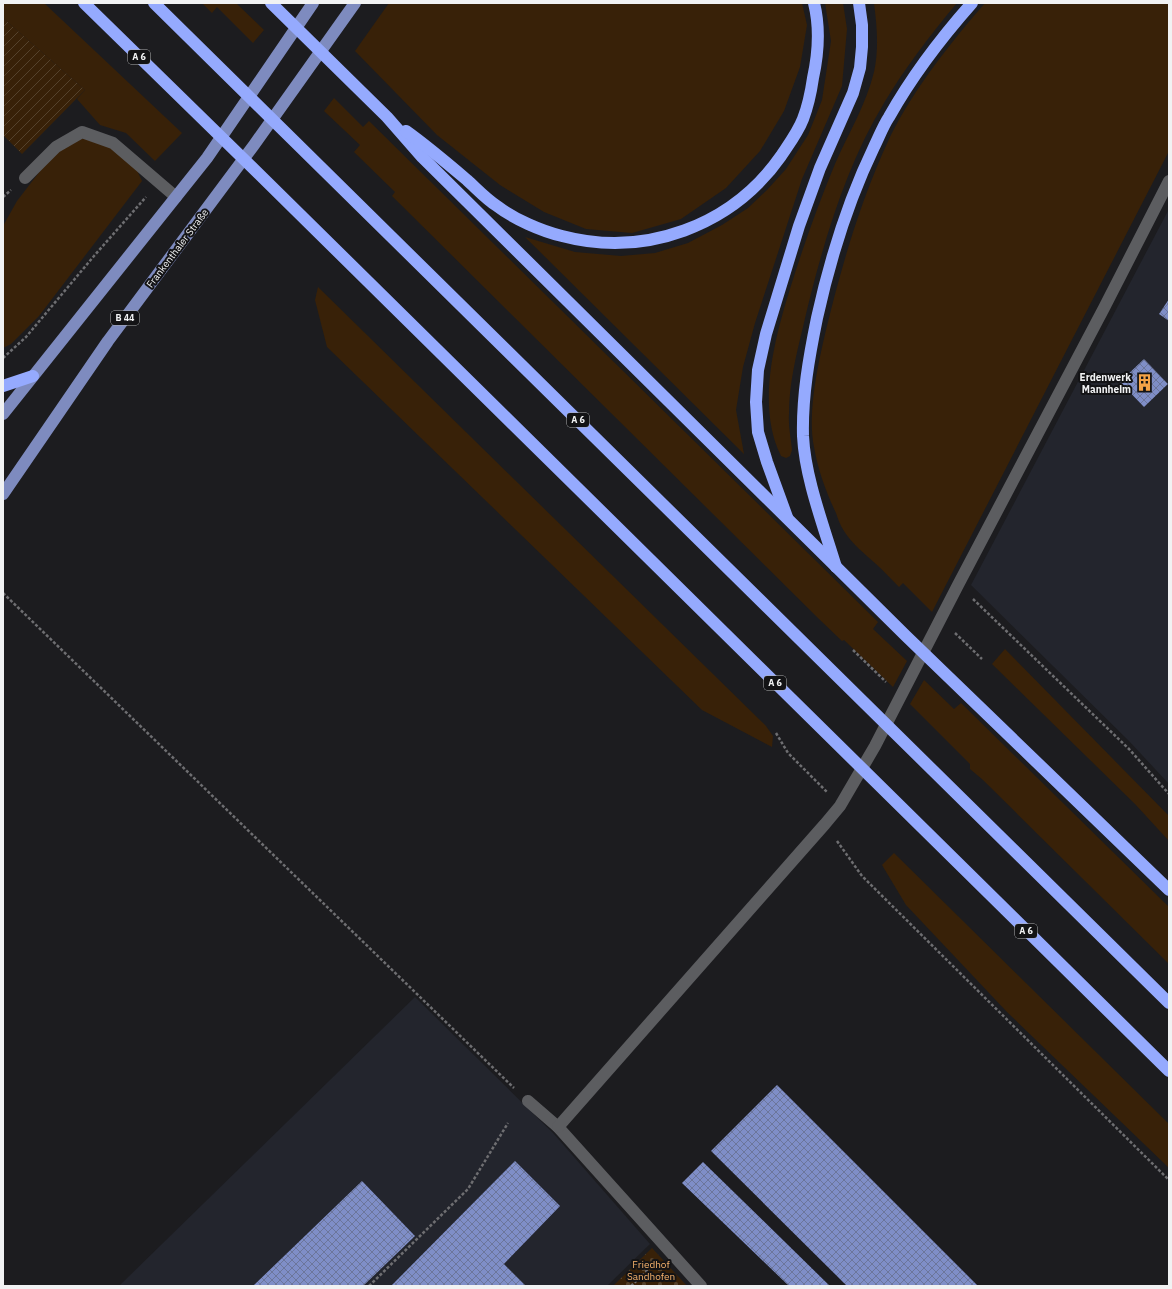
<svg xmlns="http://www.w3.org/2000/svg" width="1172" height="1289" viewBox="0 0 1172 1289" font-family="'IBM Plex Sans',sans-serif">
<style>
.built{fill:#23252d}
.grass{fill:#382108}
.cemetery{fill:url(#cemetery-stones)}
.garden{fill:url(#garden-furrows)}
.building{fill:url(#building-cross-hatch)}
.lines{fill:none;stroke-linecap:round;stroke-linejoin:round}
.path{stroke:#6e6e71;stroke-width:2.5;stroke-dasharray:3 2;stroke-linecap:butt}
.lane{stroke:#5c5d60;stroke-width:12}
.primary{stroke:#7e8bbf;stroke-width:12}
.highway{stroke:#95aafe;stroke-width:12}
.labels{text-anchor:middle;stroke-width:4;stroke-linejoin:round;paint-order:stroke}
.shield{fill:#131315;stroke:#aeafb0;stroke-width:1}
.shield-label{font-size:9px;font-weight:bold;fill:#f1f2f3}
.street-label{font-size:10px;fill:#f1f2f3;stroke:#131315}
.poi-label{font-size:10px;font-weight:bold;fill:#f1f2f3;stroke:#131315;text-anchor:end}
.park-label{font-size:10px;fill:#f6b26c;stroke:#131315}
</style>
<defs>
<pattern id="cemetery-stones" width="16" height="16" patternUnits="userSpaceOnUse"><rect width="16" height="16" fill="#382108"/><path d="M2 7V4a2 2 0 0 1 4 0v3zM10 15v-3a2 2 0 0 1 4 0v3z" fill="#55422c"/></pattern>
<pattern id="garden-furrows" width="10" height="10" patternUnits="userSpaceOnUse"><rect width="10" height="10" fill="#382108"/><path d="M-1 1l2-2M0 10L10 0M9 11l2-2" fill="none" stroke="#55422c"/></pattern>
<pattern id="building-cross-hatch" width="8" height="8" patternUnits="userSpaceOnUse"><rect width="8" height="8" fill="#7f8ec7"/><path d="M0 0l8 8M0 8l8-8" fill="none" stroke="#6c769b"/></pattern>
</defs>
<rect width="100%" height="100%" fill="#1c1c1f"/>
<!-- built -->
<g class="built">
<polygon points="1169,209 1169,784 1129,741 971,585"/>
<polygon points="415,997 553,1133 650,1244 607,1286 119,1286"/>
</g>
<!-- grass -->
<g class="grass">
<polygon points="3,3 44,3 182,133 155,161 126,133 100,125 77,99 85,90 3,18"/>
<polygon points="202,3 236,3 264,30 253,43 217,7 212,13"/>
<polygon points="389,3 802,3 807,25 800,67 784,111 760,151 726,188 681,219 632,233 586,229 544,212 500,185 437,135 355,51"/>
<polygon points="825,3 843,3 847,29 842,86 802,179 755,323 743,367 736,410 744,454 525,237 575,252 621,256 655,253 688,243 722,225 748,208 767,190 786,169 808,135 822,100 831,41"/>
<path d="M874,3h83c-27,32 -52,65 -73,100 -40,66 -64,150 -81,224 -7,29 -14,57 -14,87 -1,12 2,24 3,36l-2,6 -4,2 -5,-2c-27,-54 -3,-129 14,-183 12,-37 25,-73 40,-109 13,-30 31,-59 39,-92 5,-23 3,-46 0,-69z"/>
<path d="M985,3h184v148l-237,461 -29,-29 -4,4c-8,-8 -15,-16 -23,-23 -11,-10 -24,-20 -32,-33 -4,-6 -6,-12 -8,-18 -10,-21 -18,-43 -22,-66 -7,-34 4,-83 12,-117 16,-66 35,-131 64,-193 23,-47 61,-95 95,-134z"/>
<polygon points="334,98 363,127 369,121 878,622 873,629 907,661 893,687 844,640 842,641 819,619 392,196 395,192 354,152 360,145 324,111"/>
<polygon points="102,138 133,162 142,181 39,316 11,344 3,348 3,226 17,201 54,153 80,139"/>
<polygon points="318,287 766,726 773,736 772,747 702,710 327,347 315,300"/>
<polygon points="1005,649 1169,816 1169,841 1135,804 992,664"/>
<polygon points="924,680 954,709 961,703 1169,907 1169,964 983,780 970,769 970,764 910,704"/>
<polygon points="894,853 1169,1124 1169,1168 1007,1012 906,905 882,865"/>
</g>
<!-- cemetery -->
<polygon class="cemetery" points="652,1248 687,1286 613,1286"/>
<!-- garden -->
<polygon class="garden" points="3,18 85,90 22,154 3,135"/>
<!-- building -->
<g class="building">
<polygon points="1169,299 1169,321 1159,314"/>
<polygon points="1144,359 1168,384 1144,407 1120,382"/>
<polygon points="777,1085 978,1286 847,1286 711,1151"/>
<polygon points="515,1161 560,1206 504,1264 526,1286 391,1286"/>
<polygon points="703,1162 830,1286 789,1286 682,1183"/>
<polygon points="362,1181 415,1236 363,1286 253,1286"/>
</g>
<g class="lines">
<!-- path -->
<g class="path">
<polyline points="3,197 11,190"/>
<polyline points="3,358 26,337 94,256 146,197"/>
<polyline points="3,593 514,1088"/>
<polyline points="973,599 1129,749 1169,794"/>
<polyline points="955,633 982,659"/>
<polyline points="853,650 886,682"/>
<polyline points="776,733 788,753 827,792"/>
<polyline points="837,841 862,876 1169,1180"/>
<polyline points="369,1286 468,1189 508,1123"/>
<polyline points="631,1286 654,1264"/>
</g>
<!-- lane -->
<g class="lane">
<polyline points="25,178 56,147 82,132 113,143 176,197"/>
<polyline points="528,1101 558,1127 701,1286"/>
<polyline points="558,1127 825,824 840,806 875,746 958,585 1104,308 1169,181"/>
</g>
<!-- primary -->
<g class="primary">
<polyline points="3,414 207,158 313,3"/>
<polyline points="3,494 108,341 254,145 355,3"/>
</g>
<!-- highway -->
<g class="highway">
<polyline points="84,3 263,178 1169,1071"/>
<polyline points="154,3 1169,1003"/>
<polyline points="271,3 387,117 422,157 906,636 1169,890"/>
<path d="M406,131c21,15 41,32 61,49 10,9 19,19 30,26 17,13 44,25 65,30 83,22 170,-10 219,-80 8,-12 17,-24 22,-37 5,-13 8,-27 10,-41 5,-23 7,-51 1,-75"/>
<polyline points="3,386 33,376"/>
<polyline points="787,517 767,462 758,432 756,402 758,370 766,334 799,226 820,168 853,93 860,68 862,47 862,25 859,3"/>
<path d="M836,567c-12,-40 -31,-89 -33,-131 -1,-40 6,-79 14,-118 13,-59 31,-117 57,-171 5,-10 9,-21 15,-30 23,-41 52,-79 83,-114"/>
</g>
</g>
<!-- icons -->
<defs>
<symbol id="building-bare" viewBox="-9 -9 18 18"><path d="M-4-6H4V6H1V3H-1V6H-4ZM-2.5-4.3h1.7v1.8h-1.7ZM.8-4.3h1.7v1.8H.8ZM-2.5-1h1.7V.8h-1.7ZM.8-1h1.7V.8H.8Z" fill="#f5a346" stroke="#131315" stroke-width="2.5" paint-order="stroke"/></symbol>
</defs>
<g fill-rule="evenodd">
<use href="#building-bare" x="1132" y="370" width="25" height="25"/>
</g>
<g class="labels">
<!-- shield labels -->
<g class="shield">
<rect x="128" y="50" width="22" height="14" rx="3"/>
<rect x="111" y="311" width="28" height="14" rx="3"/>
<rect x="567" y="413" width="22" height="14" rx="3"/>
<rect x="764" y="676" width="22" height="14" rx="3"/>
<rect x="1015" y="924" width="22" height="14" rx="3"/>
</g>
<g class="shield-label">
<text x="139" y="60">A 6</text>
<text x="125" y="321">B 44</text>
<text x="578" y="423">A 6</text>
<text x="775" y="686">A 6</text>
<text x="1026" y="934">A 6</text>
</g>
<!-- street labels -->
<g class="street-label">
<text transform="translate(177 248) rotate(-53)" y="4">Frankenthaler Straße</text>
</g>
<!-- poi labels -->
<g class="poi-label">
<text x="1131" y="381">Erdenwerk<tspan x="1131" dy="12">Mannheim</tspan></text>
</g>
<!-- park labels -->
<g class="park-label">
<text x="651" y="1268">Friedhof<tspan x="651" dy="12">Sandhofen</tspan></text>
</g>
</g>
<!-- border -->
<rect width="1172" height="1289" fill="none" stroke="#f1f2f3" stroke-width="8"/>
</svg>
